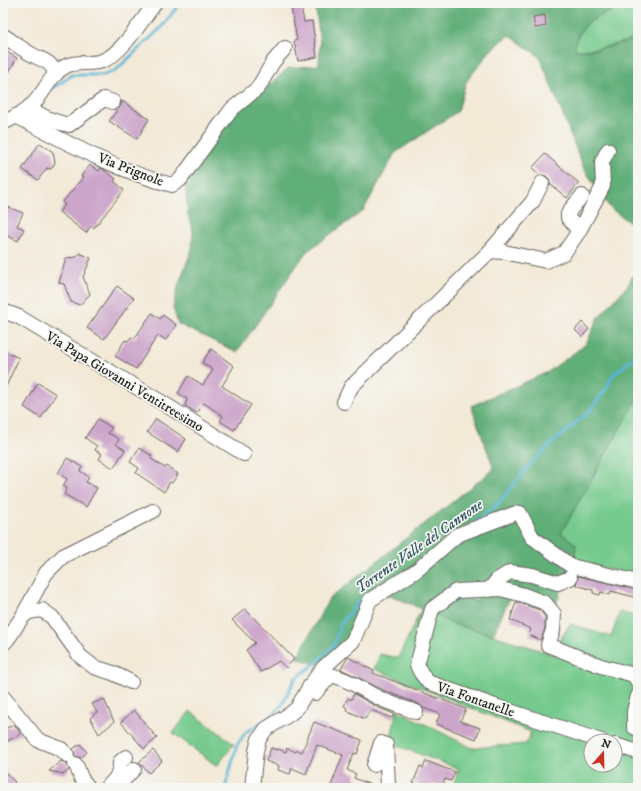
<svg xmlns="http://www.w3.org/2000/svg" width="641" height="791" viewBox="0 0 641 791" font-family="'IM FELL DW Pica',serif">
<style>
.green{fill:#76ca8d;stroke:#497354}
.forest{fill:#60ae78;stroke:#3e654a}
.lines{fill:none;stroke-linecap:round;stroke-linejoin:round}
.stream{stroke:#56b5d4;stroke-width:3}
.building{fill:#cca5ca}
.minor-casing{stroke:#67645d;stroke-width:16}
.minor{stroke:#fff;stroke-width:14}
.labels{text-anchor:middle;stroke-width:3.5;stroke-linejoin:round;paint-order:stroke}
.street-label{font-size:14px;fill:#1c1c1c;stroke:#f6f6f2}
.water-label{font-size:15px;font-style:italic;fill:#335966;stroke:#f6f6f2}
</style>
<rect width="100%" height="100%" fill="#f6f6f2"/>
<filter id="ink" filterUnits="userSpaceOnUse"><feTurbulence type="fractalNoise" baseFrequency=".025" numOctaves="2"/><feDisplacementMap in="SourceGraphic" scale="8" xChannelSelector="R" yChannelSelector="G"/><feConvolveMatrix kernelMatrix="1 2 1 2 8 2 1 2 1" color-interpolation-filters="sRGB"/></filter>
<filter id="wash" filterUnits="userSpaceOnUse"><feTurbulence type="fractalNoise" baseFrequency=".012" numOctaves="4" result="noise"/><feDisplacementMap in="SourceGraphic" scale="16" xChannelSelector="R" yChannelSelector="G"/><feGaussianBlur stdDeviation="0.9" result="paint"/><feColorMatrix in="noise" values="0 0 0 0 0 0 0 0 0 0 0 0 0 0 0 0 0 1.4 0 .05"/><feComposite in="paint" operator="in"/></filter>
<g filter="url(#wash)">
<rect width="100%" height="100%" fill="#f3e9d7"/>
<!-- green -->
<g class="green">
<path d="M635,3h3v35c-21,6 -41,12 -63,12 0,-31 36,-38 60,-47z"/>
<polygon points="638,397 638,577 574,560 561,533"/>
<polygon points="422,608 429,612 415,669 591,741 591,765 615,765 615,748 638,754 638,788 452,788 459,769 390,743 397,710 472,748 526,744 531,732 374,669 380,654 398,658"/>
<polygon points="620,612 638,617 638,678 556,646 570,624 611,637"/>
<polygon points="434,614 450,623 493,635 551,654 554,651 631,677 637,686 638,749 530,715 433,681 419,664"/>
<polygon points="190,711 234,744 217,766 173,733"/>
</g>
<!-- forest -->
<g class="forest">
<path d="M315,3h320c-24,9 -60,15 -60,47 21,2 43,-6 63,-12v191l-28,-21 -26,-39 -44,-112 -31,-22 -19,16 -24,31 -8,29 -63,42 -32,58 -57,41 -69,100 -59,-28 -5,-16 6,-25 13,-34 1,-19 -5,-14 -3,-32 47,-70 19,-16 23,-17 14,-13 31,-3 1,-23z"/>
<polygon points="638,266 638,397 561,533 576,544 574,560 533,536 520,509 478,519 451,534 413,569 384,586 339,649 318,665 297,658 329,599 494,469 471,406 548,372 586,344 598,318 628,285"/>
<polygon points="518,515 569,568 556,605 529,593 454,589 429,612 392,596 383,596 458,536"/>
<polygon points="512,593 493,635 450,623 434,614 459,594 476,601 480,594"/>
</g>
<g class="lines">
<!-- stream -->
<g class="stream">
<polyline points="52,89 72,75 102,75 115,71 161,28 180,3"/>
<polyline points="474,522 481,518 499,503 526,469 549,446 589,412 607,388 612,376 638,354"/>
<polyline points="225,788 237,745 246,732 272,716 282,705 295,679 316,663 334,645 341,623 360,600 366,596"/>
</g>
</g>
<g id="blocks">
<!-- building -->
<g class="building">
<polygon points="301,6 304,22 312,21 317,57 298,61 294,41 297,40 291,8"/>
<polygon points="545,15 546,26 535,28 533,17"/>
<polygon points="3,50 17,58 3,82"/>
<polygon points="122,101 149,119 137,139 109,121 121,105"/>
<polygon points="40,143 53,152 55,163 51,169 47,168 38,180 22,169"/>
<polygon points="545,154 579,183 567,198 550,184 549,179 546,176 540,175 532,168"/>
<polygon points="90,165 99,171 101,168 104,170 116,179 114,181 124,190 94,228 91,226 86,233 59,212 65,205 62,203 83,177 81,176"/>
<polygon points="8,207 23,213 17,226 24,229 18,241 3,234 3,217"/>
<polygon points="79,253 91,258 83,277 90,294 80,305 71,302 64,284 59,283 66,258 77,257"/>
<polygon points="117,286 134,298 104,339 87,328"/>
<polygon points="152,313 160,319 163,315 176,325 166,340 158,335 136,369 115,356 125,340 128,341 131,337 134,339"/>
<polygon points="582,322 589,329 582,337 575,330"/>
<polygon points="211,349 234,366 222,386 251,405 234,430 220,421 223,416 204,403 197,413 185,406 187,399 178,393 188,376 203,385 213,370 202,363"/>
<polygon points="3,351 19,358 3,393"/>
<polygon points="38,383 56,394 41,418 24,407"/>
<polygon points="98,419 112,428 108,433 119,439 116,444 125,450 113,468 99,459 102,454 95,450 97,446 85,438"/>
<polygon points="156,419 186,439 178,452 147,432"/>
<polygon points="139,448 152,456 150,458 165,468 167,466 178,474 172,483 170,482 164,492 136,473 139,468 130,462"/>
<polygon points="67,458 82,467 80,471 89,477 86,482 97,488 86,507 64,494 67,488 63,486 67,479 58,473"/>
<polygon points="578,576 638,590 638,598 611,591 610,595 601,592 600,595 593,593 593,590 576,585"/>
<polygon points="516,602 540,610 545,617 545,628 541,640 529,635 531,629 510,620"/>
<polygon points="245,609 294,659 286,668 279,661 261,672 246,650 255,643 232,620"/>
<polygon points="348,657 374,671 373,673 466,709 460,721 480,728 476,739 436,724 440,714 423,708 419,704 385,691 341,669"/>
<polygon points="354,694 377,707 394,714 392,718 370,710 365,719 346,710 347,708 344,706 348,698 351,700"/>
<polygon points="104,699 114,722 99,734 90,718 97,712 92,704"/>
<polygon points="134,710 157,738 144,749 121,722"/>
<polygon points="314,722 362,740 357,754 354,753 347,770 356,774 354,778 378,788 330,788 343,755 317,745 306,774 292,768 290,774 278,770 279,766 266,761 271,748 277,750 278,749 286,752 287,748 296,752 297,750 302,752"/>
<polygon points="15,725 21,734 3,743 3,729"/>
<polygon points="80,744 87,752 81,758 75,756 73,749"/>
<polygon points="153,750 162,761 149,773 139,762"/>
<polygon points="61,761 67,763 69,770 64,774 49,771"/>
<polygon points="426,761 455,772 451,781 445,779 442,787 432,784 430,788 426,788 413,783 420,766 423,768"/>
<polygon points="3,770 15,782 10,788 3,788"/>
</g>
</g>
</g>
<g filter="url(#ink)">
<use href="#blocks" fill-opacity="0" stroke="#67645d" stroke-width="1"/>
<g class="lines">
<defs>
<g id="minor">
<path d="M4,36c9,6 18,13 27,18 13,8 17,4 25,20"/>
<path d="M29,107c12,10 25,15 40,18l35,-26 9,3"/>
<path d="M16,116c48,25 103,56 156,69l8,-5 43,-59 9,-12 26,-21 15,-26 12,-14"/>
<path d="M3,123c10,-5 21,-10 29,-18 12,-11 18,-31 34,-39 10,-5 25,-1 36,-5 19,-6 41,-42 53,-58"/>
<polyline points="579,231 568,218 568,214 571,209 582,196"/>
<polyline points="490,251 504,252 546,261 564,253 579,231 603,186 602,162 608,150"/>
<polyline points="3,311 19,317 163,403 244,454"/>
<polyline points="344,402 351,387 490,251 533,201 542,183"/>
<polyline points="489,590 497,580 510,572 532,575 558,583 570,578"/>
<polyline points="22,617 46,573 63,556 153,511"/>
<path d="M3,644c11,-9 14,-26 26,-32 4,-1 9,-1 13,-2l10,7 28,39 14,11 19,6 18,9"/>
<path d="M315,693l16,-18c18,4 33,16 50,24 11,5 23,9 35,13"/>
<polyline points="638,696 634,711 634,727 638,729"/>
<polyline points="3,697 38,740 61,749 67,755"/>
<polyline points="601,741 498,707 428,682 421,673 417,665 432,609 456,591 501,589 524,595 545,603 554,614 553,630 548,645 601,666 634,675 638,682"/>
<polyline points="615,745 638,752"/>
<polyline points="75,764 77,767 81,778 89,788"/>
<polyline points="374,765 381,743 386,745 388,785 387,788"/>
<path d="M106,788c9,-8 14,-13 14,-26l6,-5"/>
<polyline points="116,788 134,769"/>
<polyline points="252,788 256,751 259,739 266,729 290,714 297,708 311,684 323,668 353,641 370,600 416,571 457,535 516,513 520,513 532,537 571,566 638,582"/>
</g>
</defs>
<!-- minor casing -->
<use href="#minor" class="minor-casing"/>
<!-- minor -->
<use href="#minor" class="minor"/>
</g>
</g>
<g class="labels">
<!-- street labels -->
<g class="street-label">
<text transform="translate(131 169) rotate(21)" y="5">Via Prignole</text>
<text transform="translate(125 381) rotate(31)" y="5">Via Papa Giovanni Ventitreesimo</text>
<text transform="translate(476 699) rotate(19)" y="5">Via Fontanelle</text>
</g>
<!-- water labels -->
<g class="water-label">
<text transform="translate(419 546) rotate(-35)" y="5">Torrente Valle del Cannone</text>
</g>
</g>
<!-- margin -->
<rect width="641" height="791" fill="none" stroke="#f6f6f2" stroke-width="16"/>
<!-- north arrow -->
<g transform="translate(603 753) rotate(20)"><circle r="19" fill="#f6f6f2" stroke="#9f9f9c"/>
<path d="M0-3L7 15L0 10L-7 15Z" fill="#c8321e"/>
<text y="-6" font-size="11" font-weight="bold" text-anchor="middle" fill="#1c1c1c">N</text>
</g>
</svg>
